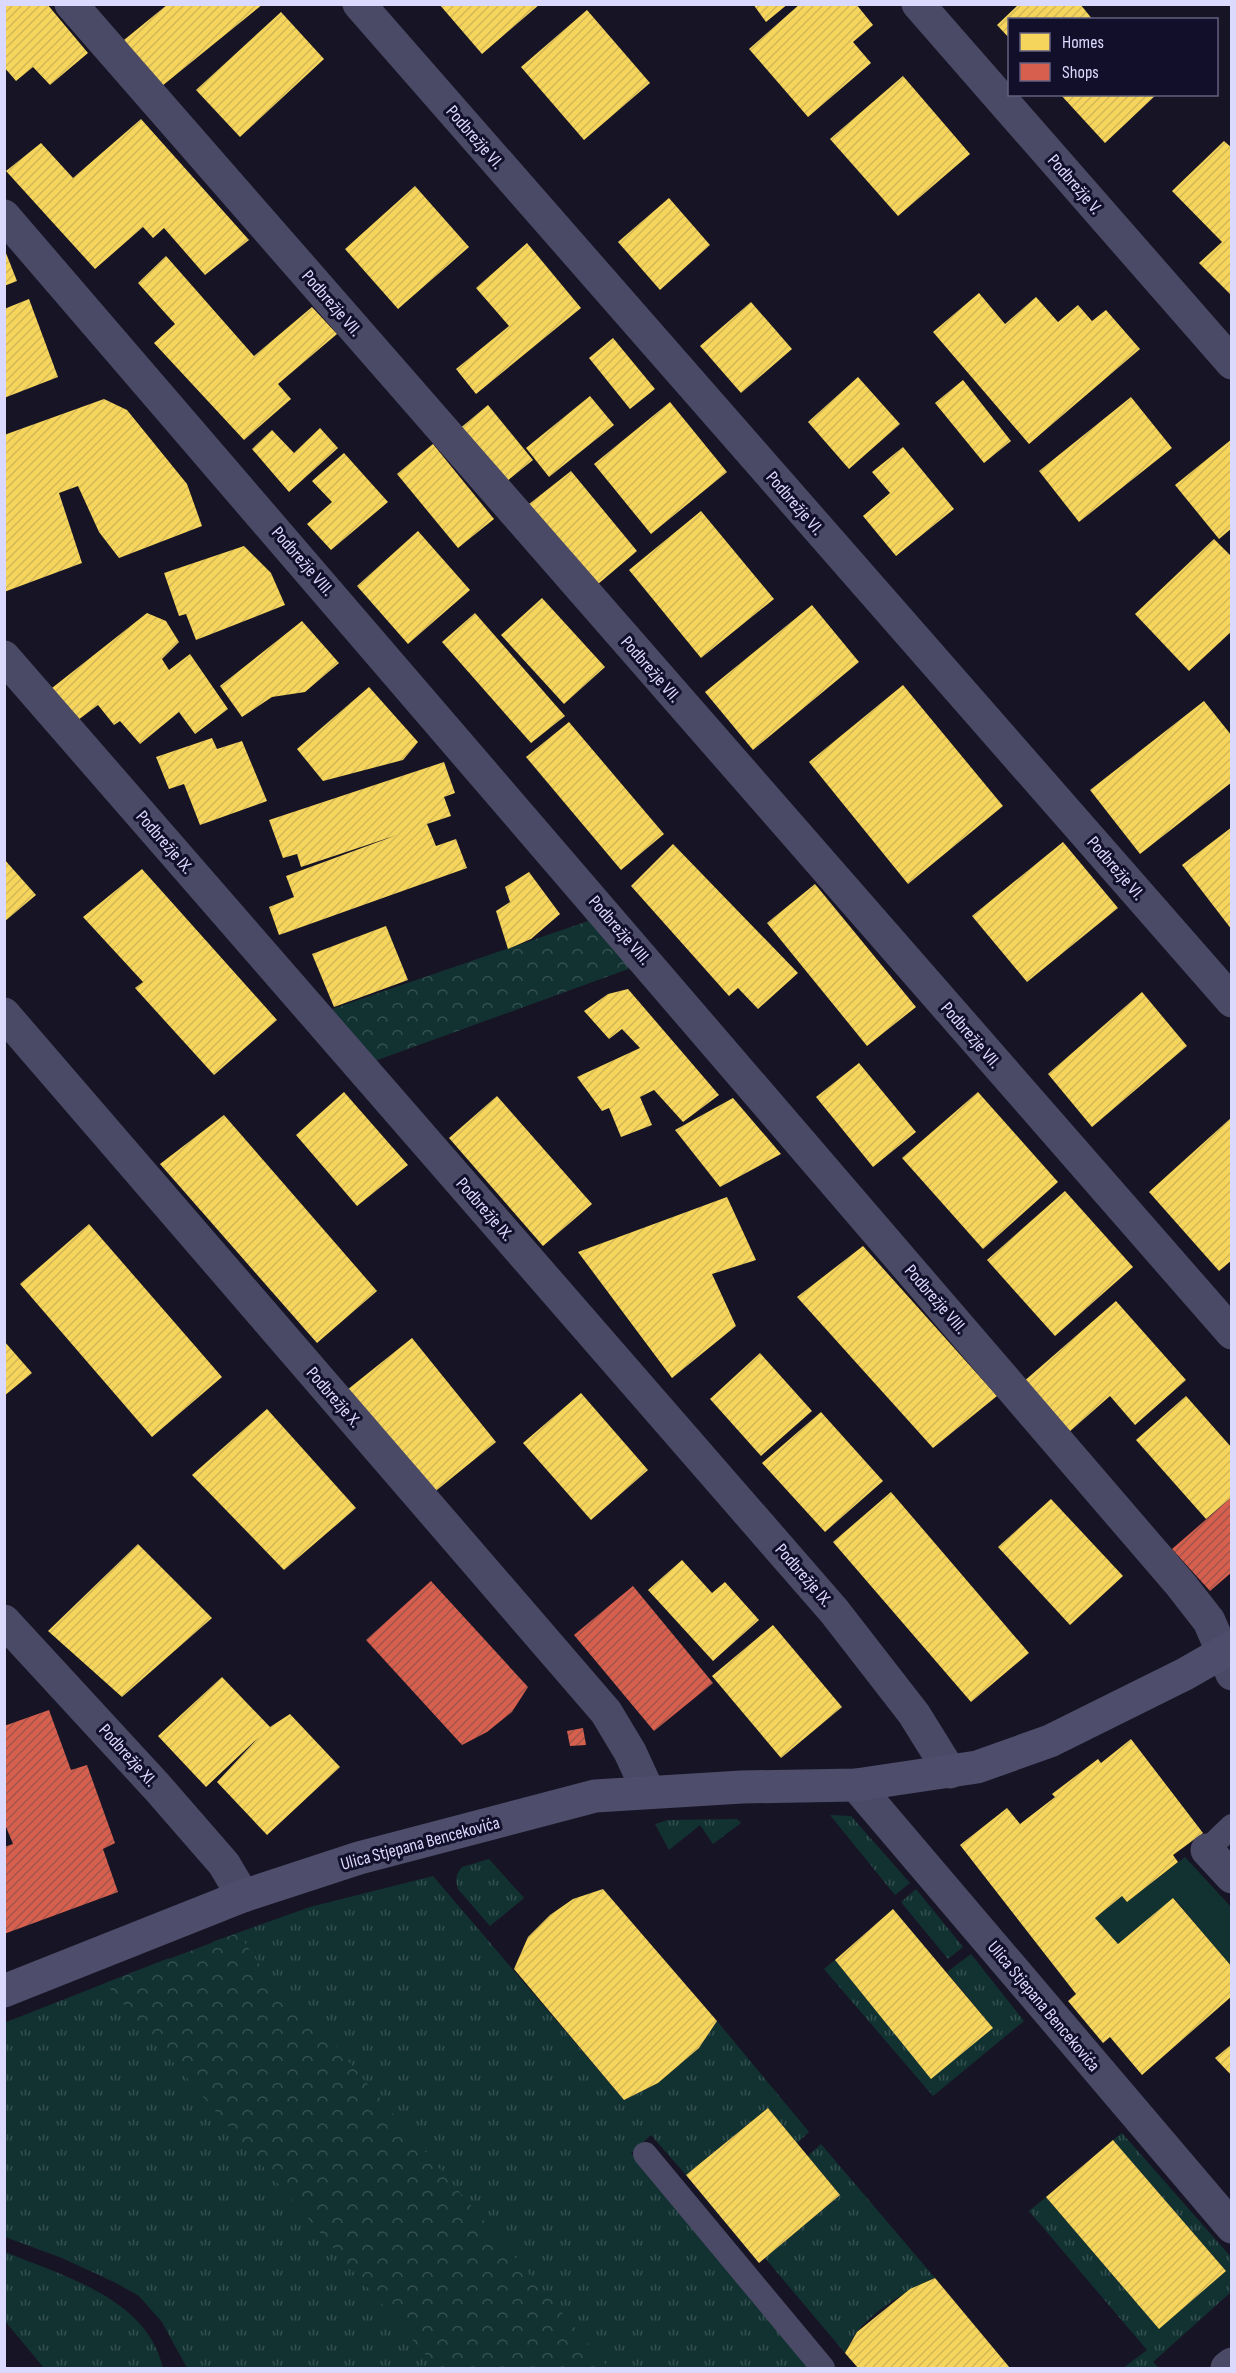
<svg xmlns="http://www.w3.org/2000/svg" width="1236" height="2373" viewBox="0 0 1236 2373" font-family="'Sofia Sans Condensed',sans-serif">
<style>
.grass{fill:url(#grass-tufts)}
.park{fill:url(#park-crowns)}
.garden{fill:#123231}
.homes{fill:url(#homes-hatch)}
.shops{fill:url(#shops-hatch)}
.lines{fill:none;stroke-linecap:round;stroke-linejoin:round}
.lane{stroke:#4a4a66;stroke-width:24}
.street{stroke:#4a4a66;stroke-width:33}
.secondary{stroke:#4e4d6b;stroke-width:33}
.labels{text-anchor:middle;stroke-width:6;stroke-linejoin:round;paint-order:stroke}
.street-label{font-size:18px;fill:#dcd9ff;stroke:#120f2b}
</style>
<defs>
<pattern id="grass-tufts" width="24" height="20" patternUnits="userSpaceOnUse" patternTransform="scale(1.5)"><rect width="24" height="20" fill="#123231"/><path d="M3 7l-1-3M5 7V3M7 7l1-3M15 17l-1-3M17 17v-4M19 17l1-3" fill="none" stroke="#344f50"/></pattern>
<pattern id="park-crowns" width="20" height="18" patternUnits="userSpaceOnUse" patternTransform="scale(1.5)"><rect width="20" height="18" fill="#123231"/><path d="M2 6a3 3 0 1 1 6 0M12 15a3 3 0 1 1 6 0" fill="none" stroke="#344f50"/></pattern>
<pattern id="homes-hatch" width="6" height="6" patternUnits="userSpaceOnUse" patternTransform="scale(1.5)"><rect width="6" height="6" fill="#f6d55c"/><path d="M-1 1l2-2M0 6l6-6M5 7l2-2" fill="none" stroke="#d2b759"/></pattern>
<pattern id="shops-hatch" width="6" height="6" patternUnits="userSpaceOnUse" patternTransform="scale(1.5)"><rect width="6" height="6" fill="#d6604d"/><path d="M-1 1l2-2M0 6l6-6M5 7l2-2" fill="none" stroke="#a2554d"/></pattern>
</defs>
<rect width="100%" height="100%" fill="#171525"/>
<!-- grass -->
<g class="grass">
<polygon points="830,1815 851,1816 910,1883 895,1895"/>
<polygon points="737,1819 741,1823 713,1844 700,1825 669,1850 655,1824 668,1820"/>
<path d="M489,1859l35,39 -34,28 -32,-37c-3,-9 -2,-15 4,-22z"/>
<polygon points="433,1876 624,2100 658,2083 699,2048 717,2021 809,2132 797,2143 768,2108 686,2175 651,2135 631,2153 813,2368 500,2368 212,1942 310,1907"/>
<polygon points="916,1889 963,1947 948,1959 901,1902"/>
<polygon points="971,1954 1024,2021 933,2096 824,1969 835,1960 931,2078 993,2028 947,1972"/>
<polygon points="169,1958 482,2368 187,2368 162,2322 139,2296 116,2283 62,2258 5,2237 4,2023"/>
<polygon points="1122,2133 1231,2257 1231,2292 1153,2362 1159,2368 1123,2368 1147,2350 1029,2211 1046,2197 1159,2328 1226,2271 1113,2140"/>
<path d="M821,2144l114,134c-27,12 -60,31 -78,54 -5,6 -9,14 -12,21l-80,-95 75,-63 -32,-39z"/>
<path d="M5,2252c58,24 142,46 158,116h-119l-39,-47z"/>
</g>
<!-- park -->
<g class="park">
<polygon points="591,920 631,968 372,1062 326,1011"/>
<polygon points="238,1933 291,2010 308,2017 321,2029 609,2368 437,2368 105,1983"/>
</g>
<!-- garden -->
<polygon class="garden" points="1185,1857 1231,1907 1231,1967 1174,1898 1118,1944 1095,1918 1122,1896 1127,1902"/>
<!-- homes -->
<g class="homes">
<polygon points="4,4 47,4 88,53 50,85 33,67 16,81 4,67"/>
<polygon points="168,4 263,4 162,86 124,40"/>
<polygon points="439,4 540,4 482,54"/>
<polygon points="753,4 788,4 766,22"/>
<polygon points="800,4 856,4 873,25 853,42 871,63 808,117 749,49"/>
<polygon points="1019,4 1080,4 1093,20 1010,20 1010,39 997,25"/>
<polygon points="587,10 650,83 584,140 521,67"/>
<polygon points="281,12 324,59 240,137 196,90"/>
<polygon points="903,76 970,154 898,216 830,139"/>
<polygon points="1060,94 1157,94 1105,143"/>
<polygon points="141,119 249,240 205,275 164,228 153,238 143,227 95,269 6,171 41,143 73,178"/>
<polygon points="1224,141 1232,148 1232,296 1199,263 1222,242 1172,191"/>
<polygon points="415,186 469,247 398,309 345,249"/>
<polygon points="669,198 710,245 660,290 618,242"/>
<polygon points="527,243 581,308 476,394 456,369 509,326 476,288"/>
<polygon points="4,248 17,281 4,286"/>
<polygon points="166,256 254,356 312,307 337,334 278,384 291,399 244,440 154,343 175,324 138,283"/>
<polygon points="979,293 1005,324 1036,297 1058,322 1078,305 1092,321 1106,310 1140,349 1029,444 933,332"/>
<polygon points="29,299 58,377 4,398 4,309"/>
<polygon points="751,302 792,349 741,393 700,346"/>
<polygon points="613,338 655,389 630,409 589,358"/>
<polygon points="858,377 900,424 849,469 808,422"/>
<polygon points="963,380 1011,441 984,463 935,403"/>
<polygon points="590,396 614,425 549,477 526,448"/>
<polygon points="1131,397 1172,448 1079,522 1039,471"/>
<polygon points="104,399 127,410 187,484 202,526 119,558 99,532 78,486 59,493 82,563 4,592 4,435"/>
<polygon points="670,402 727,472 651,534 594,464"/>
<polygon points="488,405 533,460 496,490 452,435"/>
<polygon points="320,428 338,448 289,492 252,449 272,430 294,453"/>
<polygon points="1232,439 1232,528 1219,539 1175,485"/>
<polygon points="433,444 494,519 458,548 397,474"/>
<polygon points="903,447 954,509 896,556 863,516 890,493 872,472"/>
<polygon points="344,453 388,502 331,550 307,524 332,502 312,481"/>
<polygon points="571,471 637,551 591,590 524,508"/>
<polygon points="701,511 774,599 701,658 629,570"/>
<polygon points="418,531 470,590 408,644 357,586"/>
<polygon points="1214,539 1232,557 1232,631 1189,671 1135,614"/>
<polygon points="244,546 271,573 285,605 196,640 186,614 179,616 164,573"/>
<polygon points="542,598 605,667 564,704 501,635"/>
<polygon points="812,605 859,662 753,750 705,692"/>
<polygon points="147,613 166,621 179,642 162,659 169,670 190,654 228,709 195,734 179,712 140,744 120,721 114,725 98,705 78,720 52,688"/>
<polygon points="475,613 565,716 531,743 442,642"/>
<polygon points="302,621 339,663 305,692 272,697 242,717 220,686"/>
<polygon points="903,685 1003,806 908,884 809,762"/>
<polygon points="369,687 418,742 403,760 323,781 297,749"/>
<polygon points="1204,701 1232,736 1232,782 1140,854 1090,790"/>
<polygon points="569,722 664,834 621,870 526,757"/>
<polygon points="212,738 217,749 242,741 267,801 200,825 184,784 169,789 156,757"/>
<polygon points="444,762 455,793 444,797 451,816 427,824 436,846 456,839 467,868 279,935 269,907 294,897 286,876 397,835 301,867 297,854 283,858 269,820"/>
<polygon points="1232,827 1232,930 1182,865"/>
<polygon points="1063,842 1118,908 1027,982 972,916"/>
<polygon points="673,844 798,973 758,1009 738,988 729,996 631,886"/>
<polygon points="4,859 36,895 4,922"/>
<polygon points="142,869 277,1020 214,1075 135,988 143,982 83,917"/>
<polygon points="529,872 560,914 531,939 508,949 496,911 510,902 505,887"/>
<polygon points="815,884 916,1007 867,1046 767,923"/>
<polygon points="386,926 408,980 334,1007 312,954"/>
<polygon points="628,989 719,1095 683,1122 654,1090 640,1097 652,1125 621,1137 609,1108 602,1111 577,1077 640,1048 622,1029 609,1039 584,1011 608,994"/>
<polygon points="1142,992 1187,1046 1092,1127 1048,1074"/>
<polygon points="859,1063 916,1132 873,1167 816,1097"/>
<polygon points="344,1092 408,1165 357,1206 296,1135"/>
<polygon points="978,1092 1058,1182 983,1249 902,1158"/>
<polygon points="497,1096 592,1204 543,1246 449,1138"/>
<polygon points="733,1098 781,1154 720,1187 675,1130"/>
<polygon points="224,1115 377,1291 317,1343 160,1164"/>
<polygon points="1232,1117 1232,1260 1219,1271 1149,1192"/>
<polygon points="1065,1191 1133,1267 1055,1336 987,1260"/>
<polygon points="727,1197 756,1260 712,1274 736,1326 672,1378 578,1252"/>
<polygon points="89,1224 222,1377 152,1437 20,1284"/>
<polygon points="863,1246 997,1396 933,1448 797,1297"/>
<polygon points="1116,1301 1186,1380 1135,1425 1110,1396 1060,1440 1015,1389"/>
<polygon points="412,1338 496,1442 432,1494 347,1390"/>
<polygon points="4,1341 32,1373 4,1396"/>
<polygon points="760,1353 812,1411 761,1456 710,1399"/>
<polygon points="581,1393 648,1470 591,1520 523,1443"/>
<polygon points="1186,1396 1232,1448 1232,1497 1206,1519 1136,1440"/>
<polygon points="267,1409 356,1508 284,1570 192,1475"/>
<polygon points="821,1412 883,1481 825,1532 762,1463"/>
<polygon points="891,1492 1029,1653 971,1702 833,1542"/>
<polygon points="1051,1499 1123,1576 1070,1625 998,1547"/>
<polygon points="138,1544 212,1618 122,1697 48,1631"/>
<polygon points="682,1560 712,1593 725,1582 759,1620 713,1661 648,1590"/>
<polygon points="773,1625 842,1707 781,1758 712,1676"/>
<polygon points="222,1677 270,1727 290,1714 340,1767 267,1835 217,1782 259,1737 206,1787 158,1736"/>
<polygon points="1131,1739 1203,1833 1173,1855 1178,1862 1127,1902 1122,1896 1095,1918 1118,1944 1173,1898 1232,1967 1232,1996 1142,2075 1110,2037 1103,2043 1068,2001 1076,1994 960,1845 1007,1808 1020,1824 1055,1797 1052,1794 1098,1759 1101,1763"/>
<polygon points="603,1889 717,2021 699,2048 658,2083 624,2100 514,1969 528,1937 550,1915 573,1899"/>
<polygon points="893,1909 993,2028 931,2079 835,1960"/>
<polygon points="1232,2044 1232,2076 1215,2058"/>
<polygon points="768,2108 840,2195 759,2263 686,2175"/>
<polygon points="1113,2140 1226,2271 1159,2329 1046,2197"/>
<polygon points="935,2278 1010,2368 858,2368 845,2353 857,2332 910,2289"/>
</g>
<!-- shops -->
<g class="shops">
<polygon points="1232,1497 1232,1572 1210,1591 1172,1549"/>
<polygon points="431,1581 528,1687 512,1712 487,1732 462,1745 366,1640"/>
<polygon points="633,1586 713,1683 654,1731 574,1635"/>
<polygon points="49,1710 71,1770 87,1765 115,1843 103,1849 118,1892 4,1934 4,1847 13,1844 4,1822 4,1726"/>
<polygon points="583,1728 586,1745 570,1746 567,1731"/>
</g>
<g class="lines">
<!-- lane -->
<g class="lane">
<polyline points="1207,1850 1232,1826"/>
<polyline points="645,2154 823,2368"/>
</g>
<!-- street -->
<g class="street">
<polyline points="71,4 1232,1333"/>
<polyline points="359,4 1232,1001"/>
<polyline points="918,4 1232,363"/>
<polyline points="4,216 1181,1585 1209,1621 1232,1674"/>
<polyline points="4,657 834,1611 914,1714 950,1772"/>
<polyline points="4,1014 606,1712 630,1752 648,1791"/>
<polyline points="4,1621 157,1787 224,1864 243,1896"/>
<polyline points="856,1785 1232,2227"/>
<polyline points="1207,1850 1232,1877"/>
<polyline points="1227,2368 1232,2364"/>
</g>
<!-- secondary -->
<polyline class="secondary" points="4,1991 243,1896 359,1858 595,1796 742,1787 856,1785 977,1767 1050,1741 1185,1674 1232,1647"/>
</g>
<g class="labels">
<!-- street labels -->
<g class="street-label">
<text transform="translate(475 137) rotate(49)" y="6">Podbrežje VI.</text>
<text transform="translate(1075 184) rotate(49)" y="6">Podbrežje V.</text>
<text transform="translate(332 303) rotate(49)" y="6">Podbrežje VII.</text>
<text transform="translate(795 503) rotate(49)" y="6">Podbrežje VI.</text>
<text transform="translate(303 561) rotate(49)" y="6">Podbrežje VIII.</text>
<text transform="translate(651 669) rotate(49)" y="6">Podbrežje VII.</text>
<text transform="translate(165 842) rotate(49)" y="6">Podbrežje IX.</text>
<text transform="translate(1116 868) rotate(49)" y="6">Podbrežje VI.</text>
<text transform="translate(620 930) rotate(49)" y="6">Podbrežje VIII.</text>
<text transform="translate(971 1035) rotate(49)" y="6">Podbrežje VII.</text>
<text transform="translate(485 1209) rotate(49)" y="6">Podbrežje IX.</text>
<text transform="translate(936 1299) rotate(49)" y="6">Podbrežje VIII.</text>
<text transform="translate(334 1397) rotate(49)" y="6">Podbrežje X.</text>
<text transform="translate(804 1575) rotate(49)" y="6">Podbrežje IX.</text>
<text transform="translate(128 1755) rotate(48)" y="6">Podbrežje XI.</text>
<text transform="translate(420 1843) rotate(-15)" y="6">Ulica Stjepana Bencekovića</text>
<text transform="translate(1044 2006) rotate(50)" y="6">Ulica Stjepana Bencekovića</text>
</g>
</g>
<!-- border -->
<rect width="1236" height="2373" fill="none" stroke="#dcd9ff" stroke-width="12"/>
<!-- legend -->
<rect x="1008" y="18" width="210" height="78" fill="#120f2b" stroke="#636080" stroke-width="1.5"/>
<rect x="1020" y="33" width="30" height="18" fill="#f6d55c" stroke="#636080" stroke-width="1.5"/>
<text x="1062" y="48" font-size="18" fill="#dcd9ff">Homes</text>
<rect x="1020" y="63" width="30" height="18" fill="#d6604d" stroke="#636080" stroke-width="1.5"/>
<text x="1062" y="78" font-size="18" fill="#dcd9ff">Shops</text>
</svg>
